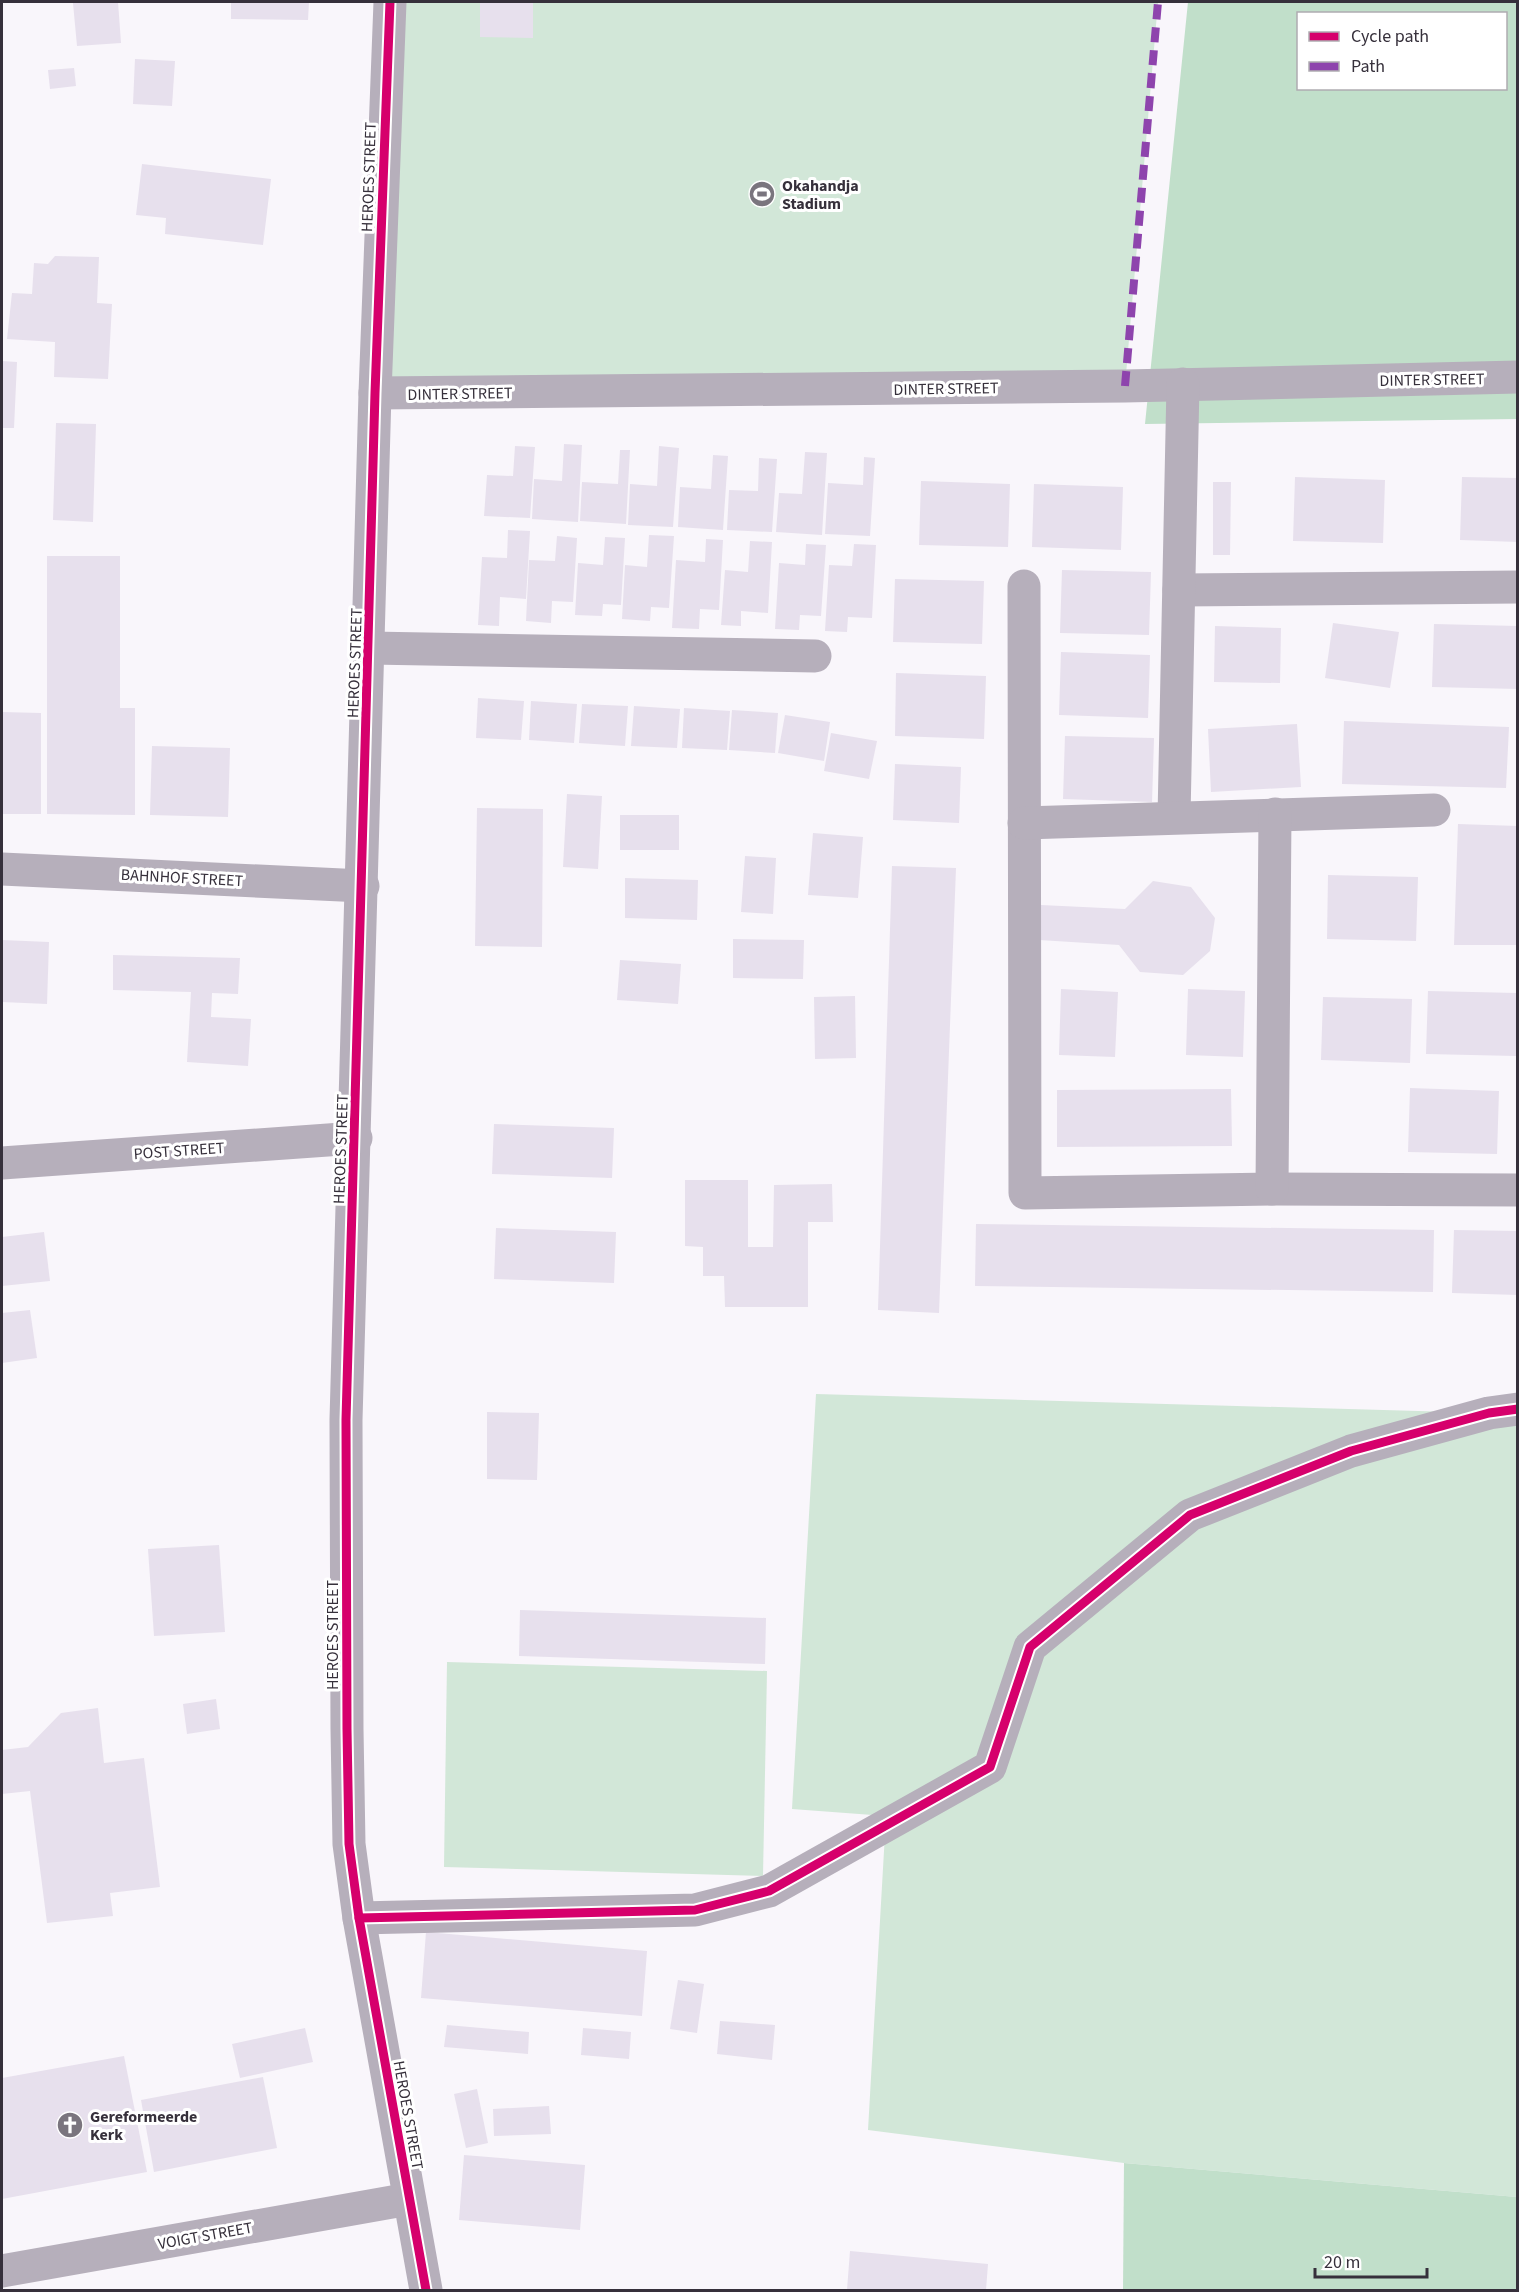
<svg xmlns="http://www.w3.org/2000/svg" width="1519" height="2292" viewBox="0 0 1519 2292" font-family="'Source Sans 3',sans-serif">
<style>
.green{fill:#d2e7d8}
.forest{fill:#c1dfca;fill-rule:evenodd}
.building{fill:#e7e0ed}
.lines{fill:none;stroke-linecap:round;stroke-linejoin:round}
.minor{stroke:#b6afbb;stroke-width:33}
.quiet{stroke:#8e44ad;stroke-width:8;stroke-dasharray:15 8;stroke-linecap:butt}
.cycleway-casing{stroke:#fff;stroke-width:13}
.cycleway{stroke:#d6006c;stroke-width:9}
.labels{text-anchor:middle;stroke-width:6;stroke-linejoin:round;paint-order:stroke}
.street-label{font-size:16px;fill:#36303b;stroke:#fff}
.poi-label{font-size:16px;font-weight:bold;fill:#36303b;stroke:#fff;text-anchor:start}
</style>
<rect width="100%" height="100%" fill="#f9f6fb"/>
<!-- green -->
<g class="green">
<polygon points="390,2 1158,2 1125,386 375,393"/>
<polygon points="816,1394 1488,1413 1517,1409 1517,2197 1124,2163 868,2130 886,1816 792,1809"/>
<polygon points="447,1662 767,1671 763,1876 444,1867"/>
</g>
<!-- forest -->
<g class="forest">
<path d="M1188,2h329v417l-372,5zM1298,14h208v74h-208z"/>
<polygon points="1124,2163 1517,2197 1517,2290 1123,2290"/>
</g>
<!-- building -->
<g class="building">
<polygon points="118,2 121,43 77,46 73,3"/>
<polygon points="231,2 309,2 308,20 231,19"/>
<polygon points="480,2 533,2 533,38 480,37"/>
<polygon points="135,59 175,61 172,106 133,104"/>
<polygon points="74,68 76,86 50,89 48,70"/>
<polygon points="142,164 271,179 263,245 165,234 166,218 136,215"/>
<polygon points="55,256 99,257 97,303 112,304 108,379 54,377 55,342 7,339 12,293 32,294 34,263 48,264"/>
<polygon points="2,361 17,362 14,428 2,428"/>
<polygon points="56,423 96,424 93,522 53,520"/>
<polygon points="564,444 582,445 578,522 532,519 534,479 562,481"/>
<polygon points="515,446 535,447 530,518 484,516 487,475 513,476"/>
<polygon points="659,446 679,448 673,527 628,525 630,484 657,486"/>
<polygon points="620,450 630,450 626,524 580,521 582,482 618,484"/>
<polygon points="805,452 827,453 822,535 776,532 779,493 802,494"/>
<polygon points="713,455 728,456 723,530 678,527 680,487 711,489"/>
<polygon points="864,457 875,458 870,536 825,534 828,483 863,485"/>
<polygon points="759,458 777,459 772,532 727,530 729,490 758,491"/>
<polygon points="1295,477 1385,480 1383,543 1293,541"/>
<polygon points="1462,477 1518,478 1518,542 1460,540"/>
<polygon points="921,481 1010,484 1008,547 919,545"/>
<polygon points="1213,482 1231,482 1230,555 1213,555"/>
<polygon points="1034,484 1123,487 1121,550 1032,547"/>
<polygon points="508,530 530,531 526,599 500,597 499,626 478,625 482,557 507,558"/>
<polygon points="649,535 674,536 669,608 651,607 650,621 622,619 625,565 647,567"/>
<polygon points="557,536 577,538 573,602 552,601 551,623 526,621 529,560 555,561"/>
<polygon points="605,537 625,538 621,605 603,604 602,616 575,615 578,563 603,565"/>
<polygon points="706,539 723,540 719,610 700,609 699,629 672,628 676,560 705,562"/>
<polygon points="750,541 772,542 768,613 741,611 741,626 721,625 725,570 748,572"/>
<polygon points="806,544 826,545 821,616 800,615 799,630 775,629 779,563 805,565"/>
<polygon points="854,544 876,545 872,618 848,617 847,632 825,631 829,565 852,566"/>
<polygon points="47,556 120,556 120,708 135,708 135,815 47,814"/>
<polygon points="1062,570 1151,572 1149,635 1060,633"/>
<polygon points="895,579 984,581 982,644 893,642"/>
<polygon points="1333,623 1399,632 1390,688 1325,678"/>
<polygon points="1434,624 1518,626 1518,689 1432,687"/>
<polygon points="1215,626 1281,628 1280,683 1214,682"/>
<polygon points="1061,652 1150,655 1148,718 1059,715"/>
<polygon points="896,673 986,676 984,739 895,736"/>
<polygon points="478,698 524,701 521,740 476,738"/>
<polygon points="531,701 577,704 574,743 529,740"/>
<polygon points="582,704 628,706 625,746 579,743"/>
<polygon points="634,706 680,709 677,748 631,746"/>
<polygon points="684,708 730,711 727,750 682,748"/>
<polygon points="732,710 778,713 775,753 729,750"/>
<polygon points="2,712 41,713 41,814 2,814"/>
<polygon points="785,715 830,722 824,761 778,753"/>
<polygon points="1344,721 1509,727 1506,788 1342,784"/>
<polygon points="1297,724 1301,787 1211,792 1208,729"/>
<polygon points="831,733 877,741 869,779 824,771"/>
<polygon points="1065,736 1154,738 1152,802 1063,799"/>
<polygon points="152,746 230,748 228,817 150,815"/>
<polygon points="895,764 961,767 959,823 893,820"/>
<polygon points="567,794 602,796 598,869 563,867"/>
<polygon points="477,808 543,809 542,947 475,946"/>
<rect x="620" y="815" width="59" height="35"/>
<polygon points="1458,824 1518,826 1518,945 1454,945"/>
<polygon points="813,833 863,837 858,898 808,895"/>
<polygon points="745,856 776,858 773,914 741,912"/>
<polygon points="892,866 956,868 939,1313 878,1310"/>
<polygon points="1328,875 1418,877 1416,941 1327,939"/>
<polygon points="625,878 698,880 697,920 625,918"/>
<polygon points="1153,881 1191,887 1215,918 1210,951 1183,975 1140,972 1119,945 1039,940 1041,905 1125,909"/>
<polygon points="733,939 804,940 803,979 733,978"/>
<polygon points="2,940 49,942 47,1004 2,1002"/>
<polygon points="113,955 240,958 238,994 212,993 211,1017 251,1019 248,1066 187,1062 191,992 113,990"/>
<polygon points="620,960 681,964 678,1004 617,1000"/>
<polygon points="1061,989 1118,992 1115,1057 1059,1055"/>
<polygon points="1188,989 1245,991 1243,1057 1186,1055"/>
<polygon points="1428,991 1517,993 1516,1056 1426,1054"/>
<polygon points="855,996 856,1058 815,1059 814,997"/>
<polygon points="1323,997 1412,999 1410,1063 1321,1060"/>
<polygon points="1410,1088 1499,1091 1497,1154 1408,1152"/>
<polygon points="1231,1089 1232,1146 1057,1147 1057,1090"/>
<polygon points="494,1124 614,1128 612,1178 492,1174"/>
<polygon points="685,1180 748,1180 748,1247 773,1247 774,1185 832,1184 833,1222 808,1222 808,1307 725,1307 724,1276 703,1276 703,1247 685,1246"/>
<polygon points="976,1224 1434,1230 1433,1292 975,1286"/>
<polygon points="496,1228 616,1232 614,1283 494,1279"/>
<polygon points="1454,1230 1518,1231 1518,1295 1452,1293"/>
<polygon points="44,1232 50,1281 2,1286 2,1237"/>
<polygon points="30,1310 37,1358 2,1363 2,1313"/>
<polygon points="487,1412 539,1413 537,1480 487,1479"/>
<polygon points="219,1545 225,1632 154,1636 148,1549"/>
<polygon points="520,1610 766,1618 765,1664 519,1656"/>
<polygon points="216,1699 220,1729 187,1734 183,1704"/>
<polygon points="98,1708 104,1763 144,1758 160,1887 110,1893 113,1916 47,1923 30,1791 2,1794 2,1750 28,1747 61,1713"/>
<polygon points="426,1932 647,1951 642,2016 421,1998"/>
<polygon points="678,1980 704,1984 697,2033 670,2029"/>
<polygon points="720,2021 775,2025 772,2060 717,2054"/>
<polygon points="447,2025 529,2032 528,2054 444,2047"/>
<polygon points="305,2028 313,2062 240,2078 232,2044"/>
<polygon points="583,2028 631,2032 629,2059 581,2055"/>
<polygon points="124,2056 147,2172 2,2199 2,2078"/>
<polygon points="263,2077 277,2148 154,2172 141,2100"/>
<polygon points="477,2089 488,2143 466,2148 454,2094"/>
<polygon points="549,2106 551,2134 494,2136 493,2109"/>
<polygon points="464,2155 585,2165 580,2230 459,2220"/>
<polygon points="850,2251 988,2264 986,2290 847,2290"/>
</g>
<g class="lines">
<!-- minor -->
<g class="minor">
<polyline points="390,2 375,393 346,1420 347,1729 349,1844 359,1918 426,2290"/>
<polyline points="375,393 1125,386 1518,377"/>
<polyline points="1024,586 1025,1193 1272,1189 1518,1190"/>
<polyline points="1179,590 1518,587"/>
<polyline points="370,648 815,656"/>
<polyline points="1174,817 1183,384"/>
<polyline points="1024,823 1434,810"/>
<polyline points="2,869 363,886"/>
<polyline points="2,1163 356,1138"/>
<polyline points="1272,1189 1275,814"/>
<polyline points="359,1918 695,1910 769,1891 990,1767 1030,1647 1190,1515 1351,1451 1489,1413 1518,1409"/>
<polyline points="2,2271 409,2199"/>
</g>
<!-- quiet -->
<polyline class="quiet" points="1125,386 1158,2"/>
<defs>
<g id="cycleway">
<polyline points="390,2 375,393 346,1420 347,1729 349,1844 359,1918 426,2290"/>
<polyline points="359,1918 695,1910 769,1891 990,1767 1030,1647 1190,1515 1351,1451 1489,1413 1518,1409"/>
</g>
</defs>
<!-- cycleway casing -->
<use href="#cycleway" class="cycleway-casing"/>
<!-- cycleway -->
<use href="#cycleway" class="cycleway"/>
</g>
<!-- icons -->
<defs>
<symbol id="stadium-disc" viewBox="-11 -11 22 22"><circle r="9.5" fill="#7a757e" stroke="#fff"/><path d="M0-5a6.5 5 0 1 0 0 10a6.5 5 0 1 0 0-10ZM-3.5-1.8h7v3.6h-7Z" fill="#fff"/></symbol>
<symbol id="church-disc" viewBox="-11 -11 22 22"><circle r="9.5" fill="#7a757e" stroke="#fff"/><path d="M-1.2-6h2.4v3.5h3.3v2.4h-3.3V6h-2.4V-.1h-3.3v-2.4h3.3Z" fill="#fff"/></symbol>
</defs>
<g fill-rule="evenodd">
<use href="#stadium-disc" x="747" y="179" width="30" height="30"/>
<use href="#church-disc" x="55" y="2110" width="30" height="30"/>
</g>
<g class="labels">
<!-- street labels -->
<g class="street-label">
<text transform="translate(368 177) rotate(-88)" y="6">HEROES STREET</text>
<text transform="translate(1432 379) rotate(-1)" y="6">DINTER STREET</text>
<text transform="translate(946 388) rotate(-1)" y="6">DINTER STREET</text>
<text transform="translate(460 393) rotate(-1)" y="6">DINTER STREET</text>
<text transform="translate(354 663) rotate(-88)" y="6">HEROES STREET</text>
<text transform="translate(182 877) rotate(3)" y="6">BAHNHOF STREET</text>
<text transform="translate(340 1149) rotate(-88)" y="6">HEROES STREET</text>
<text transform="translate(179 1150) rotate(-4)" y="6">POST STREET</text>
<text transform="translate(332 1635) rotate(-90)" y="6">HEROES STREET</text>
<text transform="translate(409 2115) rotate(80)" y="6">HEROES STREET</text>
<text transform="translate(205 2235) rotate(-10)" y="6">VOIGT STREET</text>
</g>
<!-- poi labels -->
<g class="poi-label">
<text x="782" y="191">Okahandja<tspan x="782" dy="18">Stadium</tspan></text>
<text x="90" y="2122">Gereformeerde<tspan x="90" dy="18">Kerk</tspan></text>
</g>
</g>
<!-- border -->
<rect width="1519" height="2292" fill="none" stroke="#36303b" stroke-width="6"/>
<!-- legend -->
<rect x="1297" y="12" width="210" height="78" fill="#ffffff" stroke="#afacb1" stroke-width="1.5"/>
<rect x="1309" y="32" width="30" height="9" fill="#d6006c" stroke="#afacb1" stroke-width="1.5"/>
<text x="1351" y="42" font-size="18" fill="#36303b">Cycle path</text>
<rect x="1309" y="62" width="30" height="9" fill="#8e44ad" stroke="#afacb1" stroke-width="1.5"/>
<text x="1351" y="72" font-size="18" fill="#36303b">Path</text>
<!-- scale -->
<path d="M1315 2268v9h112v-9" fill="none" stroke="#36303b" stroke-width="3"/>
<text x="1324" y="2268" font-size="18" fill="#36303b" stroke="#ffffff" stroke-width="4.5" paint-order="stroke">20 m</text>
</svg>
